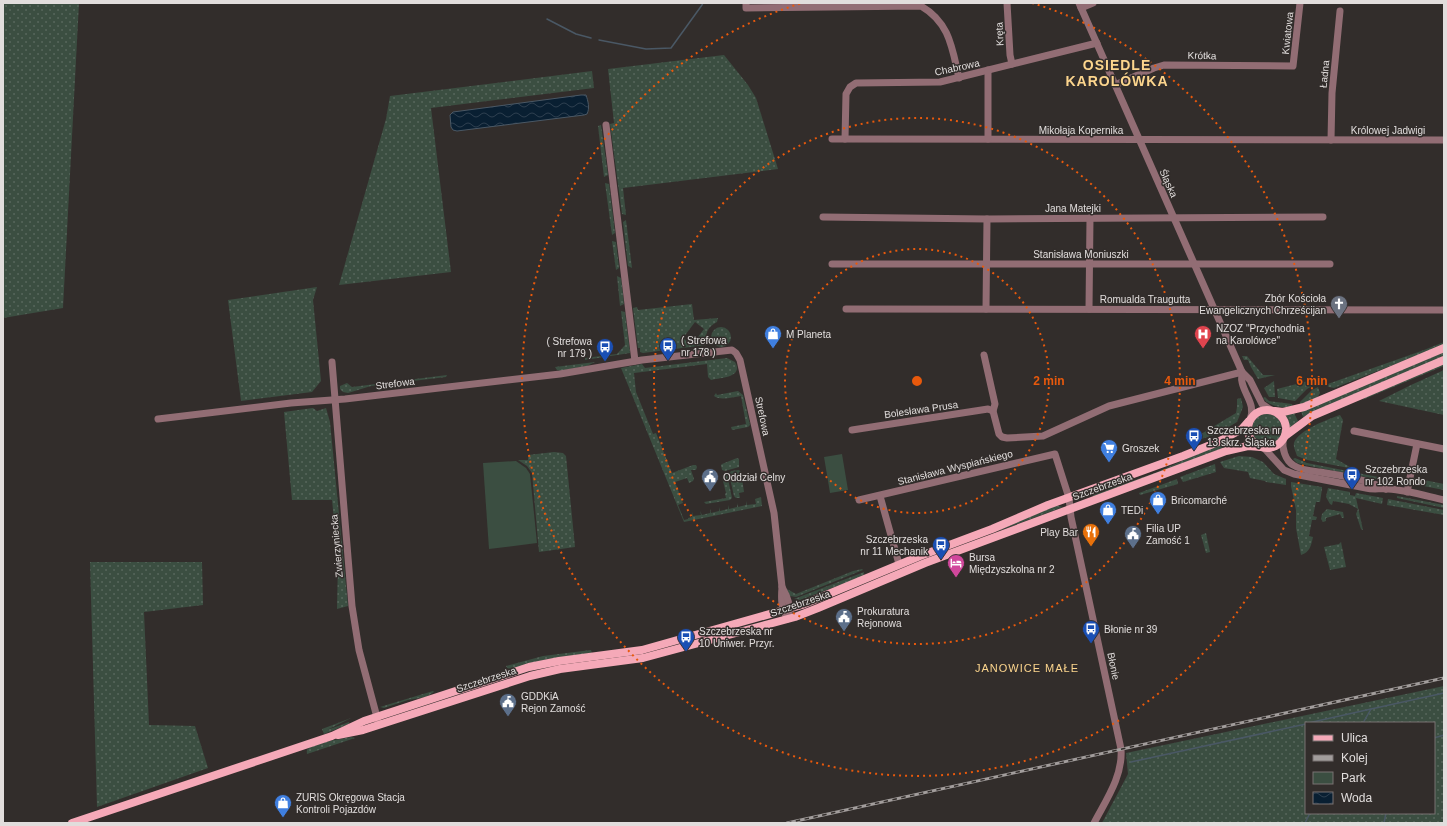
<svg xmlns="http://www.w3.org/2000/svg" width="1447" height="826" viewBox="0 0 1447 826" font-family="Arial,sans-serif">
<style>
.green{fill:url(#green-dots);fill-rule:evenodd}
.pitch{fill:#3b4e41}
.water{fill:url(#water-waves);stroke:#4a5865}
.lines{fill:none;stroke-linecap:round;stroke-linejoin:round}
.stream{stroke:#4a5865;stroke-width:1.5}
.minor{stroke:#926d74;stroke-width:7}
.major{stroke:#f5a9b8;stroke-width:8}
.rail-casing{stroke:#a29d9c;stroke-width:3}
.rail{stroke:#322d2b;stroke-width:1.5;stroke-dasharray:4.5;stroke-linecap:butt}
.ring{fill:none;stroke:#e8590c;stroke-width:2;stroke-dasharray:2 4}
.labels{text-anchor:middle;stroke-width:3;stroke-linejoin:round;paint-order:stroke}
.street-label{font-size:10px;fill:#e1dddc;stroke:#322d2b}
.poi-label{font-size:10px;fill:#e1dddc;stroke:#322d2b;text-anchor:start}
.neighbourhood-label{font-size:11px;letter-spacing:1px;fill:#fcd58d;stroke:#322d2b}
.district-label{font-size:14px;font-weight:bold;letter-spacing:1px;fill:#fcd58d;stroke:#322d2b}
.centre{fill:#e8590c;stroke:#322d2b;stroke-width:2}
.ring-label{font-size:12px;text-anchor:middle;font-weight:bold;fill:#e8590c;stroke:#322d2b;stroke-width:3;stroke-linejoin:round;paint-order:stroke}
</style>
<defs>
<pattern id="green-dots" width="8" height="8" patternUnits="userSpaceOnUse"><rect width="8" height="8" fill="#3b4e41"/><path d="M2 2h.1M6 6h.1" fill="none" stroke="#57675c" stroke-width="1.8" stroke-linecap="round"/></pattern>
<pattern id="water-waves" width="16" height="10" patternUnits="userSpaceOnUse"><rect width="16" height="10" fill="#091f32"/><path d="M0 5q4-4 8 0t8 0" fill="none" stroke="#2d3f4f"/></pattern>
</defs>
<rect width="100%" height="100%" fill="#322d2b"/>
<!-- green -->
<g class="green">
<polygon points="3,3 79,3 63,308 3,318"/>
<polygon points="724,55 748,85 756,98 778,169 623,188 626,215 622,214 610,124 614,123 608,69"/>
<polygon points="592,71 594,88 431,108 451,272 339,285 386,119 390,96"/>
<polygon points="601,125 608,175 604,177 598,126"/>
<polygon points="605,183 609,184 615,233 612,235"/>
<polygon points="626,220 632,268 628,266 623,222"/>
<polygon points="612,241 616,242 619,268 616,270"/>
<polygon points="617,276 621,278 624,304 620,306"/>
<polygon points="317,287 313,300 321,381 312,392 241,401 228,300"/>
<path d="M692,304l2,16 24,-2 -1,4c-10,5 -12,12 -11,23l-63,8 -3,-1v-4h-2l-5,-40 4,-1 1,3zM695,322l9,7 -12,16 -9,-7z"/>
<polygon points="621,311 625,312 630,353 585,360 585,358 617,354 625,345"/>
<circle cx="721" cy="337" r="10"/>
<polygon points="1444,342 1444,345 1334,388 1329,387 1325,385 1424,350"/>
<polygon points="1444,352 1444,357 1303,417 1301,411"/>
<polygon points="1242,356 1247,356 1263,375 1275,375 1258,379 1251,367 1248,360 1244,360"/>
<path d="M727,358l8,4c1,2 2,4 2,6 0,10 -19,10 -26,12l-3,-3 -1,-13 -73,9 2,19 17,42 3,-1 16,40 21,-8h3l1,2 -1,3h-5l3,9 -1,2 -4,2 -2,-5 -12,4 8,21 -5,2 6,15 4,-1v-1l4,-1v-5l1,4 8,-1 -1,-4 2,4 8,-2v-4l1,4 8,-2v-4l1,4 8,-2v-4l1,4 8,-2v-4l1,4 8,-2v-4l1,4 9,-1 -1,-5 6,-2 1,9 -78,16 -63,-154 21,-4 3,4z"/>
<polygon points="595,362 587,366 560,371 557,370 555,367"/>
<polygon points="1444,363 1444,366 1362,400 1368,395"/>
<polygon points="1444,370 1444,415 1379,401 1411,385"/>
<polygon points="447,375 446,377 371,386 348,393 343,392 340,389 340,386 347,383 352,387"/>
<polygon points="1316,379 1317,383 1307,389 1295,401 1278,398 1277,389"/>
<polygon points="1274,381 1275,397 1269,397 1264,388"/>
<polygon points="1318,387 1320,393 1317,398 1300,405 1300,402 1312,390"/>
<path d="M738,391l5,4 7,30 -2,2 -16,3 -1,-3 15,-3 -5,-28c-9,1 -20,5 -27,0l2,-3 1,2z"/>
<path d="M1265,397l4,4 23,3 1,3c-11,1 -23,0 -30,-9z"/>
<polygon points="1241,398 1243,407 1237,422 1217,434 1198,440 1196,437 1236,413 1237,407 1237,399"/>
<polygon points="313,408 317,411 326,408 330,422 348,606 337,609 338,560 332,500 292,500 284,412"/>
<polygon points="1294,413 1298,421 1290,428 1284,415"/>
<circle cx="1267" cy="429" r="15"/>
<path d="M1340,415l3,5 -7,39 14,8 -1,1 -42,-8 -10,-4c-1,-4 -4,-9 -3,-13 4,-13 35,-24 46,-28z"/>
<polygon points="1234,438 1236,445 1093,497 1093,495 1157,472"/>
<polygon points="554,452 563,453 566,456 575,547 539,552 532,473 527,466 518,460 528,460 528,455"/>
<polygon points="1239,456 1252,457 1263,462 1274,474 1286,479 1286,485 1266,482 1265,481 1250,478 1248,472 1224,468 1220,462"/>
<polygon points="737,458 739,459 739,467 725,471 722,470 721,465 722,464"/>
<polygon points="1295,458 1307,463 1378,477 1396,483 1305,465 1297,463 1293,459"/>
<polygon points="1215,464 1216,472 1183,482 1180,477"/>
<polygon points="739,470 741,472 744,492 739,493 740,498 736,498 734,496 729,474 731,471"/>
<polygon points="724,474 727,474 732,498 730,500 706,504 704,502 726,498 725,494 726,493 722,477"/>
<polygon points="1414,478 1444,484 1444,490 1413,484"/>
<polygon points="1177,479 1178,484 1140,495 1139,493"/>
<path d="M1291,482l31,5v2l-2,13h-4l-3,14 4,1 -1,3h-4l-3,16 4,1c-2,9 -3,15 -12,18l-5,-27v-18l-5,-24z"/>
<polygon points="1328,488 1350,492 1350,495 1355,496 1356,493 1383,498 1382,504 1356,498 1363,530 1361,529 1356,514 1358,509 1349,504 1333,501 1332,505 1330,504 1326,497"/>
<polygon points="1397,496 1444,505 1444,508 1397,498"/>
<polygon points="1388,499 1444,510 1444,515 1387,505"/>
<polygon points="1054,506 1059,506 1063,507 993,533"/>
<polygon points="1327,509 1343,512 1344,518 1342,518 1340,514 1326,518 1326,521 1323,522 1321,519 1322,514"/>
<polygon points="1206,533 1210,552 1206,553 1201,535"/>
<polygon points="1341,542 1346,567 1330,570 1324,547 1339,544"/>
<polygon points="90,562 202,562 203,605 144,612 149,725 195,726 208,768 97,807"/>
<polygon points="862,569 863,570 796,597 790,596 787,589 796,594 853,571"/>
<polygon points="864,572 864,576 800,600 794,599"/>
<polygon points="591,650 592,653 544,660 510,669 507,668 506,666 543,656"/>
<path d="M1444,686v137h-342l26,-49 -2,-21zM1306,723h128v90h-128z"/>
<polygon points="433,691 434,692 426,697 408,700 384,708 380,707"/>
<polygon points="351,718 327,730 349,722 349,724 324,734 322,729"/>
<path d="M351,737l4,1 -48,16c0,-3 -1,-4 2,-6 9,-6 32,-9 42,-11z"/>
</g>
<!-- pitch -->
<g class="pitch">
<polygon points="842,454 848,490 830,493 824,457"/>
<polygon points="516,461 526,468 530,474 537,543 489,549 483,463"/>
</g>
<!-- water -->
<path class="water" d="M581,95h5c2,6 4,13 1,19l-3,1 -127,16 -4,-1 -2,-3 -1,-12 3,-3z"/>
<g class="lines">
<!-- stream -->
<g class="stream">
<polyline points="547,19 576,34 591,38"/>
<polyline points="599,40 646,49 671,48 702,5 703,3"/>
<polyline points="1308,723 1371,709"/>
<polyline points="1363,723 1371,709 1444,693"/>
<polyline points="1434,738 1444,735"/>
<polyline points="1131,762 1306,724"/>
<polyline points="1305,823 1310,813"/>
<polyline points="1384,823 1386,813"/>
</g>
<!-- minor -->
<g class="minor">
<path d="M746,3v5l175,-2c29,17 31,42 38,72"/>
<polyline points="1007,3 1010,55 1012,64"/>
<polyline points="1079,3 1242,372 1250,380 1262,404 1271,410"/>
<polyline points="1081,8 1093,3"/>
<polyline points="1115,85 1154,68 1164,65 1293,66 1300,3"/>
<polyline points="606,125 635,361"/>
<polyline points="832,139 1444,140"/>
<polyline points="845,139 846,94 850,87 856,83 940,82 1097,43"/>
<polyline points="988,139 988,70"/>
<polyline points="1331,140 1332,93 1340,11"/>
<polyline points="823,217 987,219 1323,217"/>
<polyline points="832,264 1330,264"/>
<polyline points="846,309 1444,310"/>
<polyline points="986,309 987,219"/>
<polyline points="1089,309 1090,218"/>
<polyline points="984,355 995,404 993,411 999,434 1002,437 1007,438 1043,436 1109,406 1242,372"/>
<polyline points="332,362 352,606 359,650 378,721"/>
<path d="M1242,372c0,3 -1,7 0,10 3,14 14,23 8,38"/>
<path d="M158,419l133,-16 54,-4 215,-25 82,-14 90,-10 4,3 4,7 34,153 8,74c-1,12 -1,22 6,32"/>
<polyline points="852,430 988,409 993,411"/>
<polyline points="1354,431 1444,449"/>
<path d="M1283,440c-1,8 2,20 10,25 7,5 18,6 27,7 22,4 46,7 66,17"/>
<path d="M1264,448l20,22 10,4 72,14c8,2 14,0 22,1 19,1 38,7 56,11"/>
<polyline points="1407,492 1417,444"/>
<polyline points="880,496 899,564"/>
<path d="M859,500l196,-46 14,44 2,19 50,232c2,27 -15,51 -27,74"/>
<path d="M782,587c4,7 9,17 7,26"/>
</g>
<!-- major -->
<g class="major">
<circle cx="1267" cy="429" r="19"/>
<polyline points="1275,411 1283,412 1304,407 1444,348"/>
<polyline points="1285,436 1312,416 1444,360"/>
<polyline points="338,735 363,730 530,676 560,669 643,658 795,617 818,608 925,563 1226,451 1248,446 1261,447"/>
<polyline points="72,823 332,736 364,721 529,667 559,661 642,650 802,605 920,556 992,529 1048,505 1183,456 1218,442 1242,429 1249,421"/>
</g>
<defs>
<polyline id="rail" points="787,823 1444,678"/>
</defs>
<!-- rail casing -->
<use href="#rail" class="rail-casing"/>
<!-- rail -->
<use href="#rail" class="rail"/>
</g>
<!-- distance rings -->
<g class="ring">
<circle cx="917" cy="381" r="132"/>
<circle cx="917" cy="381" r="263"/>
<path d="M1032 3A395 395 0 1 1 802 3"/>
</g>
<!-- icons -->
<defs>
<symbol id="church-pin" viewBox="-11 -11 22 30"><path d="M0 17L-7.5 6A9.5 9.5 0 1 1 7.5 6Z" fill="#6b7280" stroke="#322d2b"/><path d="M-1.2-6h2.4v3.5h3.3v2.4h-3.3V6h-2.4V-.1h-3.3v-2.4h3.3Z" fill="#fff"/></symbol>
<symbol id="shop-pin" viewBox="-11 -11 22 30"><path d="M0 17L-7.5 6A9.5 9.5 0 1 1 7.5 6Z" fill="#3f7fe0" stroke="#322d2b"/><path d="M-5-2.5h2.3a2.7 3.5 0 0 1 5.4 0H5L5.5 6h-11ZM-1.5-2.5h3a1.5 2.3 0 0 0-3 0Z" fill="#fff"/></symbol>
<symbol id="hospital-pin" viewBox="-11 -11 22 30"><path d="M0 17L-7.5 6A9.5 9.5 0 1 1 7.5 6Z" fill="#e0444e" stroke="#322d2b"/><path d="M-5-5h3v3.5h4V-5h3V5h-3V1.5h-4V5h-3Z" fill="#fff"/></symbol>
<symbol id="bus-pin" viewBox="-11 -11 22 30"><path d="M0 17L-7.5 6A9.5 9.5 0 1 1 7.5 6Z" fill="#1a4fb4" stroke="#322d2b"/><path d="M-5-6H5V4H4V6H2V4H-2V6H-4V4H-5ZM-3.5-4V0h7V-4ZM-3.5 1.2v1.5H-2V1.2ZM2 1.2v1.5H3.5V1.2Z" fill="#fff"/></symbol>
<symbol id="supermarket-pin" viewBox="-11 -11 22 30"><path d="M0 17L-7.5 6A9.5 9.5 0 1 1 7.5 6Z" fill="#3f7fe0" stroke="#322d2b"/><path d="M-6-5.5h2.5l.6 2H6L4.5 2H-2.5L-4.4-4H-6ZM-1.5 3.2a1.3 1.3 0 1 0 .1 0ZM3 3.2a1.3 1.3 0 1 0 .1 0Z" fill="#fff"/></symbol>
<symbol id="civic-pin" viewBox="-11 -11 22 30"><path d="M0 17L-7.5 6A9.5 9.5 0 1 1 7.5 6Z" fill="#5c6f8a" stroke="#322d2b"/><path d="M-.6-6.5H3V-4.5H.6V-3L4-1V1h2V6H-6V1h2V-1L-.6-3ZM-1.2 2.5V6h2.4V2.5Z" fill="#fff"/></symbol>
<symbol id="restaurant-pin" viewBox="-11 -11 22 30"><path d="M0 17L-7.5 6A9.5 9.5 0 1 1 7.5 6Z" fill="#e8710a" stroke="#322d2b"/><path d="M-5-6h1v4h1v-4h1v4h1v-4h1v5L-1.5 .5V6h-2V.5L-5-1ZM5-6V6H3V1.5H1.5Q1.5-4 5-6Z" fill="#fff"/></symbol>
<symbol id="hotel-pin" viewBox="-11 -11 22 30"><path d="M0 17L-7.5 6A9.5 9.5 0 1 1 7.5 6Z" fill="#d1479c" stroke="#322d2b"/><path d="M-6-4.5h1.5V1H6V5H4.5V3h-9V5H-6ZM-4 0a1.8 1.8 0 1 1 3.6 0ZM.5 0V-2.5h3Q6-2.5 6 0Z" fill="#fff"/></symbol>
</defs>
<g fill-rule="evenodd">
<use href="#church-pin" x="1329" y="294" width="20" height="27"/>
<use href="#shop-pin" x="763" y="324" width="20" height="27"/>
<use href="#hospital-pin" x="1193" y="324" width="20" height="27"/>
<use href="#bus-pin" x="658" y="336" width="20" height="27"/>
<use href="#bus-pin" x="595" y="337" width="20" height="27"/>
<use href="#bus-pin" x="1184" y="426" width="20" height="27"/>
<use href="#supermarket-pin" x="1099" y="438" width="20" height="27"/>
<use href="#bus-pin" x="1342" y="465" width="20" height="27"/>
<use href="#civic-pin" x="700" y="467" width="20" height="27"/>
<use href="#shop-pin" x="1148" y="490" width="20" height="27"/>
<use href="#shop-pin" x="1098" y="500" width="20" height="27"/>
<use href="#restaurant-pin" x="1081" y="522" width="20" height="27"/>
<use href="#civic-pin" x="1123" y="524" width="20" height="27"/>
<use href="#bus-pin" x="931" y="535" width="20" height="27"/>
<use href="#hotel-pin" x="946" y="553" width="20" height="27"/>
<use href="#civic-pin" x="834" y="607" width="20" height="27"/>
<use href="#bus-pin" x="1081" y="619" width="20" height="27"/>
<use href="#bus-pin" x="676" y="627" width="20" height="27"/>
<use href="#civic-pin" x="498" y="692" width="20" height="27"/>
<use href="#shop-pin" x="273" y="793" width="20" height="27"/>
</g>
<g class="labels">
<!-- street labels -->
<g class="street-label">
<text transform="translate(1287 33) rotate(-84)" y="4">Kwiatowa</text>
<text transform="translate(999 34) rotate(-93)" y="4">Kręta</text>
<text transform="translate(1202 55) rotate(1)" y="4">Krótka</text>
<text transform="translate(957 67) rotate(-12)" y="4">Chabrowa</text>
<text transform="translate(1324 74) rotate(-84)" y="4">Ładna</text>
<text x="1081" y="134">Mikołaja Kopernika</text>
<text x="1388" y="134">Królowej Jadwigi</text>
<text transform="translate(1169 183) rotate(66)" y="4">Śląska</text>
<text x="1073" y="212">Jana Matejki</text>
<text x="1081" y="258">Stanisława Moniuszki</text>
<text x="1145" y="303">Romualda Traugutta</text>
<text transform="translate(395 383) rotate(-7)" y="4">Strefowa</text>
<text transform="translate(921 409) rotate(-8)" y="4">Bolesława Prusa</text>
<text transform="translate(763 416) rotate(78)" y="4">Strefowa</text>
<text transform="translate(955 467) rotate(-14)" y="4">Stanisława Wyspiańskiego</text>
<text transform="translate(1102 486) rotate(-20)" y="4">Szczebrzeska</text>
<text transform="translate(336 546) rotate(-95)" y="4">Zwierzyniecka</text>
<text transform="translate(800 603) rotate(-19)" y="4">Szczebrzeska</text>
<text transform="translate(1114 666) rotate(78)" y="4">Błonie</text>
<text transform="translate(486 679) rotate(-18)" y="4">Szczebrzeska</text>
</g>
<!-- poi labels -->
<g class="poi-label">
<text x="1326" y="302" text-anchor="end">Zbór Kościoła<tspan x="1326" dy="12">Ewangelicznych Chrześcijan</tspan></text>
<text x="1216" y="332">NZOZ "Przychodnia<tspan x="1216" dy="12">na Karolówce"</tspan></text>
<text x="786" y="338">M Planeta</text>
<text x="681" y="344">( Strefowa<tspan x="681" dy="12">nr 178 )</tspan></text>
<text x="592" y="345" text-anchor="end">( Strefowa<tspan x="592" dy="12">nr 179 )</tspan></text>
<text x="1207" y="434">Szczebrzeska nr<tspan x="1207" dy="12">13 skrz. Śląska</tspan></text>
<text x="1122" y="452">Groszek</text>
<text x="1365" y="473">Szczebrzeska<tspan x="1365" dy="12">nr 102 Rondo</tspan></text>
<text x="723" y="481">Oddział Celny</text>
<text x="1171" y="504">Bricomarché</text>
<text x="1121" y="514">TEDi</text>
<text x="1146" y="532">Filia UP<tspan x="1146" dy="12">Zamość 1</tspan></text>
<text x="1078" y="536" text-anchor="end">Play Bar</text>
<text x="928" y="543" text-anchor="end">Szczebrzeska<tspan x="928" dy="12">nr 11 Mechanik</tspan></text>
<text x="969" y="561">Bursa<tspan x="969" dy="12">Międzyszkolna nr 2</tspan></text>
<text x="857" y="615">Prokuratura<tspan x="857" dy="12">Rejonowa</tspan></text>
<text x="1104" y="633">Błonie nr 39</text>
<text x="699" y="635">Szczebrzeska nr<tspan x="699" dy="12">10 Uniwer. Przyr.</tspan></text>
<text x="521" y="700">GDDKiA<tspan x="521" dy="12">Rejon Zamość</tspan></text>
<text x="296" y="801">ZURIS Okręgowa Stacja<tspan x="296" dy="12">Kontroli Pojazdów</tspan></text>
</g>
<!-- neighbourhood labels -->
<g class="neighbourhood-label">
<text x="1027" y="672">JANOWICE MAŁE</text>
</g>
<!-- district labels -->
<g class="district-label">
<text x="1117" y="70">OSIEDLE<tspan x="1117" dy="16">KAROLÓWKA</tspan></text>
</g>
</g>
<circle cx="917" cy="381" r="6" class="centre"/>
<g class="ring-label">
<text x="1049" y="385">2 min</text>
<text x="1180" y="385">4 min</text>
<text x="1312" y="385">6 min</text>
</g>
<!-- border -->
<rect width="1447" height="826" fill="none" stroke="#e1dddc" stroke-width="8"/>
<!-- legend -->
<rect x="1305" y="722" width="130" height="92" fill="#322d2b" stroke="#787372"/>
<rect x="1313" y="735" width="20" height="6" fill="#f5a9b8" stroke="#787372"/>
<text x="1341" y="742" font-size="12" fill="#e1dddc">Ulica</text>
<rect x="1313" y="755" width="20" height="6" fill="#a29d9c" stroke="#787372"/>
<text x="1341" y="762" font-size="12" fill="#e1dddc">Kolej</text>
<rect x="1313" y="772" width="20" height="12" fill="#3b4e41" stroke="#787372"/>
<text x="1341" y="782" font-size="12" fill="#e1dddc">Park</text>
<rect x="1313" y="792" width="20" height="12" fill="url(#water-waves)" stroke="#787372"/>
<text x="1341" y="802" font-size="12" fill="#e1dddc">Woda</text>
</svg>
